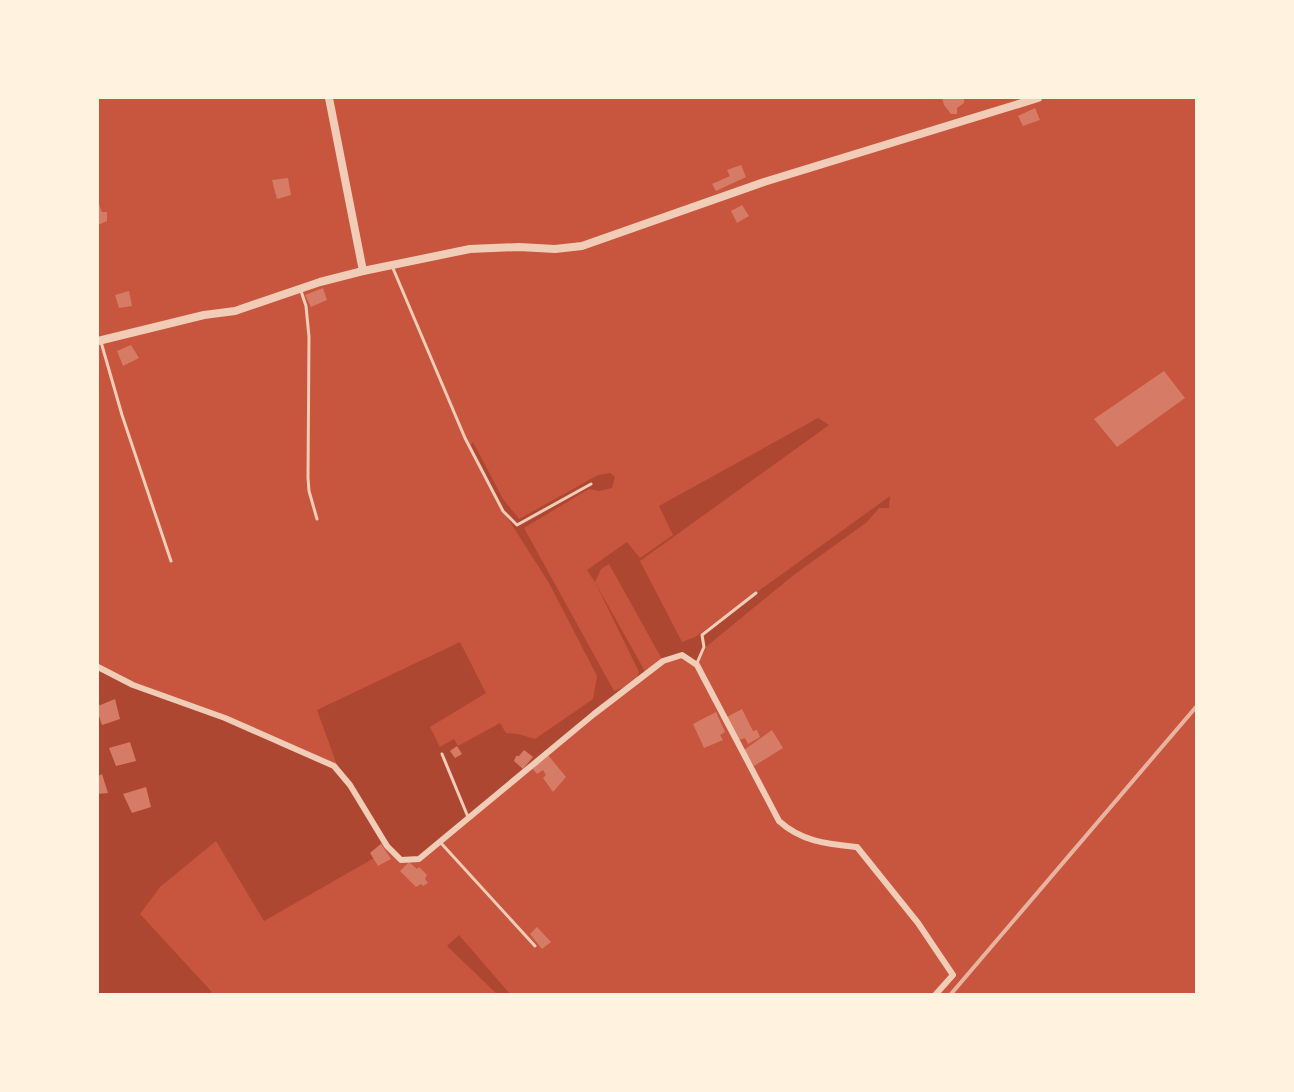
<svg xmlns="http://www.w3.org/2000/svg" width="1294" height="1092" viewBox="0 0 1294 1092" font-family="'Nunito Sans',sans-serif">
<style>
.green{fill:#ae4732}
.building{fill:#d67c66}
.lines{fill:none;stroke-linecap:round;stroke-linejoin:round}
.service{stroke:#f1ccb7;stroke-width:3}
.minor{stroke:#f1ccb7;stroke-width:6}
.tertiary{stroke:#f1ccb7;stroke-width:8}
.rail{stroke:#e9b49f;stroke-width:4}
</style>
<rect width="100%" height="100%" fill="#c8553d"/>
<!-- green -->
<g class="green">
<polygon points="818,418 829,425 640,561 682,642 695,637 890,496 889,508 879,508 867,522 795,574 707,646 697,665 682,655 663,661 609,564 601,569 595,582 647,675 419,859 401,860 384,841 371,852 374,858 264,921 216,841 160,887 140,914 211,991 211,994 98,994 98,667 133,685 337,765 317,710 460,642 486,693 430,727 440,747 454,739 458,746 500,723 506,733 518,734 535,739 593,699 597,676 549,583 503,511 470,446 473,442 503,499 519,519 598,475 610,473 615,477 612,488 599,491 589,489 524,528 614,691 635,683 639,672 595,582 587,570 627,542 640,558 673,535 659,506"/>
<polygon points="459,935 510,994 497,994 447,946"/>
</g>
<!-- building -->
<g class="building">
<polygon points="942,98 964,98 964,103 957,108 957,114 951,114 944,105"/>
<polygon points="1035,108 1040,120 1023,126 1018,116"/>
<polygon points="741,165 746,177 716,191 712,184 730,176 727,170"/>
<polygon points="288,178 291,195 277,199 272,180"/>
<polygon points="98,202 102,212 107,212 107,221 98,225"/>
<polygon points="742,205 749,216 737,223 731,211"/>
<polygon points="323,288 327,300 311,307 305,295"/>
<polygon points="129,291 132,306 119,308 115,295"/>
<polygon points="131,345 139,358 123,366 117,351"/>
<polygon points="1164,371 1185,398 1117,447 1094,419"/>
<polygon points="115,699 120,719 102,725 98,713 98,706"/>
<polygon points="742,709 753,731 757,730 760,737 748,744 745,738 739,740 727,717"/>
<polygon points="716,712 725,732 720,735 723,740 704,748 693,724"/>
<polygon points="772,730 783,748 754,766 744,750"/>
<polygon points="130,742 136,761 116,766 109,748"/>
<polygon points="457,746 462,754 455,758 450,751"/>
<polygon points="524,750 533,757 523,769 514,761 516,756 519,756"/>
<polygon points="548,755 566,777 553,792 543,778 546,775 543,770 537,774 532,768"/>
<polygon points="102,774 108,793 98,794 98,776"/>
<polygon points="146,787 151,807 132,813 123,794"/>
<polygon points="381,844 391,859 378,866 370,853"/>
<polygon points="409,862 417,869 419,867 427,875 425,879 428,883 423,886 421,884 416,887 400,871"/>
<polygon points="537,927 551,942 542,949 530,934"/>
</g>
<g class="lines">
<!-- service -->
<g class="service">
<polyline points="392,266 465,438 503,511 517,525 591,484"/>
<polyline points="301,291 306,306 309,337 308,478 309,491 317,519"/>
<polyline points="101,342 122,415 171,561"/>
<polyline points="697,663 704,647 702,635 756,593"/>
<polyline points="442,754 468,817"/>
<polyline points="440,842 535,946"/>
</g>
<!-- minor -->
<path class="minor" d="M98,667l35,18 92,33 109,48 16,19 37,61 14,14 18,-1 175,-145 69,-53 19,-6 15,10 82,156c23,21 49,23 78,26l61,76 35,52 -17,19"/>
<!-- tertiary -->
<g class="tertiary">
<polyline points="329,98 363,271"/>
<polyline points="98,341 204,315 235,311 320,282 363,271 470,249 519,247 555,249 582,246 764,182 1038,98"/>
</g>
<!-- rail -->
<polyline class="rail" points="951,994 1196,707"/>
</g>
<!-- border -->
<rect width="1294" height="1092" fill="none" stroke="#fff3e0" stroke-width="198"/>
</svg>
